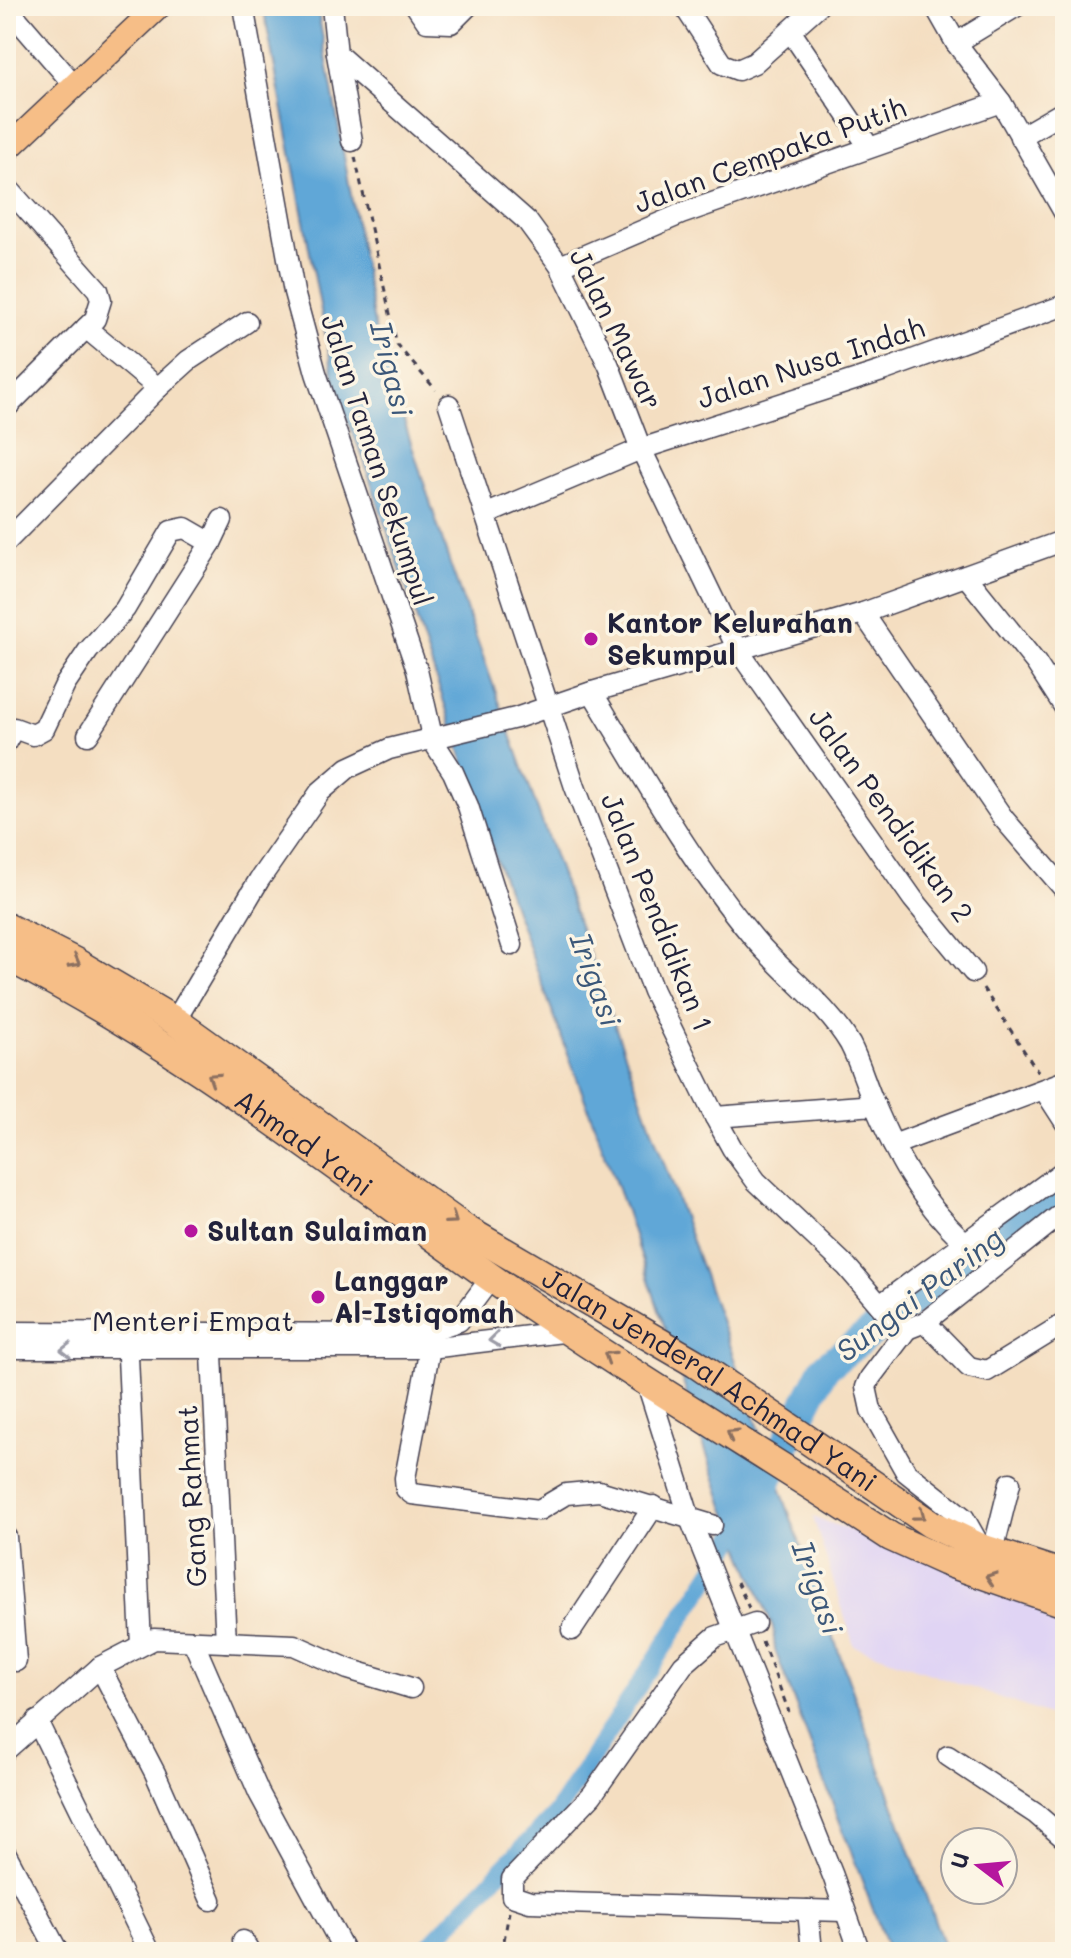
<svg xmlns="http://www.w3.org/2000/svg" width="1071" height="1958" viewBox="0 0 1071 1958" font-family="Mali,sans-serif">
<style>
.built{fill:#e0d4f4}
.water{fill:#61a7d7;stroke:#426489;stroke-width:2}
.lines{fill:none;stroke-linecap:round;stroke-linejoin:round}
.canal{stroke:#61a7d7;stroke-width:18}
.river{stroke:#61a7d7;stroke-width:30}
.minor-casing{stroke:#423e4f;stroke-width:23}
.major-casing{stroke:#423e4f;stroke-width:27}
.highway-casing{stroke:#423e4f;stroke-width:31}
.path{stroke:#423e4f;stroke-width:3;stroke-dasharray:6 6;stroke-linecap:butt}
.minor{stroke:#fff;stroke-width:20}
.major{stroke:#f6be87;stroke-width:24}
.highway{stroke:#f6be87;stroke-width:28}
.oneway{stroke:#8c7061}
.oneway2{stroke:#9c9ca7}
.poi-dot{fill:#b5179e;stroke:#fcf5e5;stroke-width:3}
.labels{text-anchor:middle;stroke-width:7;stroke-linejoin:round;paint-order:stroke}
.street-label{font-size:28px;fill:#22223b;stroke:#fcf5e5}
.poi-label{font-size:28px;font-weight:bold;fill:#22223b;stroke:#fcf5e5;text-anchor:start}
.water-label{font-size:30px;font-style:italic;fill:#3b5779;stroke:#fcf5e5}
</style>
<rect width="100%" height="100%" fill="#fcf5e5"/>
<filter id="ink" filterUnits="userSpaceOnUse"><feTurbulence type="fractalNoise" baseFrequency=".0125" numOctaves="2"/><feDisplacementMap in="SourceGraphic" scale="16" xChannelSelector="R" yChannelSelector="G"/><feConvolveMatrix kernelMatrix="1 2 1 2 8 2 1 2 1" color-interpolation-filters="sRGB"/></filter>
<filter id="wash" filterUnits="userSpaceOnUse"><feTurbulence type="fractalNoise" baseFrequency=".006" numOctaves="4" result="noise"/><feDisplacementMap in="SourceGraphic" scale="32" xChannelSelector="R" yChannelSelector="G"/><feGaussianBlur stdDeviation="1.8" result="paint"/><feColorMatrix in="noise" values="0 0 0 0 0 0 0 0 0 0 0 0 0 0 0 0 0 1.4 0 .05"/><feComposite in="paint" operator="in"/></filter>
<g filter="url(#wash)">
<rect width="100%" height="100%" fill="#f4dec1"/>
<!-- built -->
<polygon class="built" points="813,1517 1065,1607 1065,1721 854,1646"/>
<!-- water -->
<polygon class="water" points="263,6 317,6 376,334 451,567 946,1952 889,1952 775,1650 773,1628 724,1506 626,1211 496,859 363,458 337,395"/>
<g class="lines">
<!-- canal -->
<polyline class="canal" points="423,1952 556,1813 748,1517"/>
<!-- river -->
<polyline class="river" points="765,1485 824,1368 1065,1185"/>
</g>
</g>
<g filter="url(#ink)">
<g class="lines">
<defs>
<g id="minor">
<polyline points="6,6 75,86"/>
<polyline points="243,6 294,292 316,373 417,670 433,741 453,772 468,806 512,945"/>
<polyline points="332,6 337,54 527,221 560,266 609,366 641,449 738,650 913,899 973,972"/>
<polyline points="416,6 427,22 451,23 468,6"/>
<polyline points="684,6 722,64 738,70 754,63 818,6"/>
<polyline points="935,6 956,43 1001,102 1065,214"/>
<polyline points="791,32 869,147"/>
<polyline points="956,43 1017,6"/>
<polyline points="337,54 352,141"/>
<polyline points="1020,137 1065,111"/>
<polyline points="6,186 98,290 101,300 95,319 6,408"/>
<polyline points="560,266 681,214 1001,102"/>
<polyline points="86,328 158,388"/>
<polyline points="449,405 575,787 653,991 715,1117 732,1148 756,1181 847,1267 895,1323 907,1329 870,1378 866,1387 871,1410 906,1472 964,1518 981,1548"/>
<polyline points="487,514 641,449 885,370 1065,305"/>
<polyline points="6,542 158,388 189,360 247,322"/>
<polyline points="966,576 1036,663 1065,708"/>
<polyline points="863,613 1003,818 1065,890"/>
<path d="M592,692c50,83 98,169 160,244 30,37 73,66 98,108 9,17 15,38 23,57 24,57 46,98 91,141"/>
<polyline points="88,735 211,543 222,520"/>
<polyline points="6,742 14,728 33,735 44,729 65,685 88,651 125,609 171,531 185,528 211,543"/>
<polyline points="175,1021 259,880 320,792 348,768 389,749 516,718 592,692 863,613 1065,540"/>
<polyline points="1045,1091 1065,1122"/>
<polyline points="715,1117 875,1105"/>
<polyline points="893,1145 1065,1081"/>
<polyline points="880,1305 1065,1170"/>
<polyline points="925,1322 1065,1211"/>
<polyline points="907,1329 925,1322 969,1367 987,1371 1065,1323"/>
<polyline points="6,1332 419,1334 459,1321 491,1278"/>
<polyline points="127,1334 141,1645"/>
<polyline points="211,1334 226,1642"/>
<polyline points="6,1348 430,1348 571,1331"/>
<polyline points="430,1348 405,1478 406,1489 412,1494 539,1510 566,1494 599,1491 712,1525"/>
<polyline points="646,1380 689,1516 833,1876 860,1952"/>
<polyline points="6,1537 16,1661"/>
<polyline points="993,1551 1010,1483"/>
<polyline points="755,1623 715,1637 683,1665 592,1795 512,1879 512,1896 530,1902 844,1911"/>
<polyline points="572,1630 654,1506"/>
<polyline points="193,1641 259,1793 345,1952"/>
<polyline points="100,1667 155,1773 211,1900"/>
<polyline points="37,1721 150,1952"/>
<polyline points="6,1750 100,1667 154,1639 294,1645 348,1669 411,1688"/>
<polyline points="948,1756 1036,1814 1065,1839"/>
<polyline points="6,1854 58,1952"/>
<polyline points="808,1910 812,1952"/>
<polyline points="243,1941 250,1952"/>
</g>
<polyline id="major" points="6,150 159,6"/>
<g id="highway">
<path id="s1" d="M6,927l69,35 100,59 290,208 230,134 236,161 50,24 84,27"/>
<path id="s2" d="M6,956c177,90 323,207 484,321 130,92 268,173 401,260l53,24 121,42"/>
</g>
</defs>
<!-- minor casing -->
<use href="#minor" class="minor-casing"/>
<!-- major casing -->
<use href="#major" class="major-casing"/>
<!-- highway casing -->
<use href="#highway" class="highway-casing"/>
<!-- path -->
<g class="path">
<polyline points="355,157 397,345 436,390"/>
<polyline points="983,988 1038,1072"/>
<polyline points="737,1582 749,1608"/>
<polyline points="762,1641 789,1712"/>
<polyline points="502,1952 509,1912"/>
</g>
<!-- minor -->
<use href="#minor" class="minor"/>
<!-- major -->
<use href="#major" class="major"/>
<!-- highway -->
<use href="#highway" class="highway"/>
</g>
<!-- one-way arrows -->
<defs><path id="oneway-chevron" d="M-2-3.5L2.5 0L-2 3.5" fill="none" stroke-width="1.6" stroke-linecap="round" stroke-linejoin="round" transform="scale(2)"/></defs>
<g class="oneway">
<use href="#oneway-chevron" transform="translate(75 962) rotate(29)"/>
<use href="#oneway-chevron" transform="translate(213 1078) rotate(-147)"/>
<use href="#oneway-chevron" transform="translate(452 1219) rotate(35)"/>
<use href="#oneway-chevron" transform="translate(609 1356) rotate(-147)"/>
<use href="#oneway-chevron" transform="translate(732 1434) rotate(-148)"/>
<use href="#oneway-chevron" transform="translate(920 1515) rotate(37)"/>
<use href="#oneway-chevron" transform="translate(991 1578) rotate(-161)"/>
</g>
<g class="oneway2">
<use href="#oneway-chevron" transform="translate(494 1340) rotate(173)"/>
<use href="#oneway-chevron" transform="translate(66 1350) rotate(180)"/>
</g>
</g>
<!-- markers -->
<g class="poi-dot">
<circle cx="591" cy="639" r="8"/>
<circle cx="191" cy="1231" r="8"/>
<circle cx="318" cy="1297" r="8"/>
</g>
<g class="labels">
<!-- street labels -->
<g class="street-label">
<text transform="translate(770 155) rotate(-20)" y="10">Jalan Cempaka Putih</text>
<text transform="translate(616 329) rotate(64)" y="10">Jalan Mawar</text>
<text transform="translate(811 363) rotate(-18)" y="10">Jalan Nusa Indah</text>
<text transform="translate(377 460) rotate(72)" y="10">Jalan Taman Sekumpul</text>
<text transform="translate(891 815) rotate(54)" y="10">Jalan Pendidikan 2</text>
<text transform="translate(657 912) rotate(68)" y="10">Jalan Pendidikan 1</text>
<text dy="10" stroke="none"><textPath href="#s2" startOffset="352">Ahmad Yani</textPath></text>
<text x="193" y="1331">Menteri Empat</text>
<text dy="10" stroke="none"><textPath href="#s1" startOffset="838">Jalan Jenderal Achmad Yani</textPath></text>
<text transform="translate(192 1496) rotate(-93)" y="10">Gang Rahmat</text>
</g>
<!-- poi labels -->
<g class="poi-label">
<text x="607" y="633">Kantor Kelurahan<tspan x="607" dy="32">Sekumpul</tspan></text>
<text x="207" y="1241">Sultan Sulaiman</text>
<text x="334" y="1291">Langgar<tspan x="334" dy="32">Al-Istiqomah</tspan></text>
</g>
<!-- water labels -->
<g class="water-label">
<text transform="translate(391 369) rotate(76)" y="10">Irigasi</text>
<text transform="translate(595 980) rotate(70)" y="10">Irigasi</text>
<text transform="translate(920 1295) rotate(-37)" y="10">Sungai Paring</text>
<text transform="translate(817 1588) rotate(70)" y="10">Irigasi</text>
</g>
</g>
<!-- margin -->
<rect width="1071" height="1958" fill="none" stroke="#fcf5e5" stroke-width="32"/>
<!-- north arrow -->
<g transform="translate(979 1866) rotate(286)"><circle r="38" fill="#fcf5e5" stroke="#a5a1a1" stroke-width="2"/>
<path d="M0-6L14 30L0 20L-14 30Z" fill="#b5179e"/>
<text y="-12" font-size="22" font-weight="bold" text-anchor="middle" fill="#22223b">U</text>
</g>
</svg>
